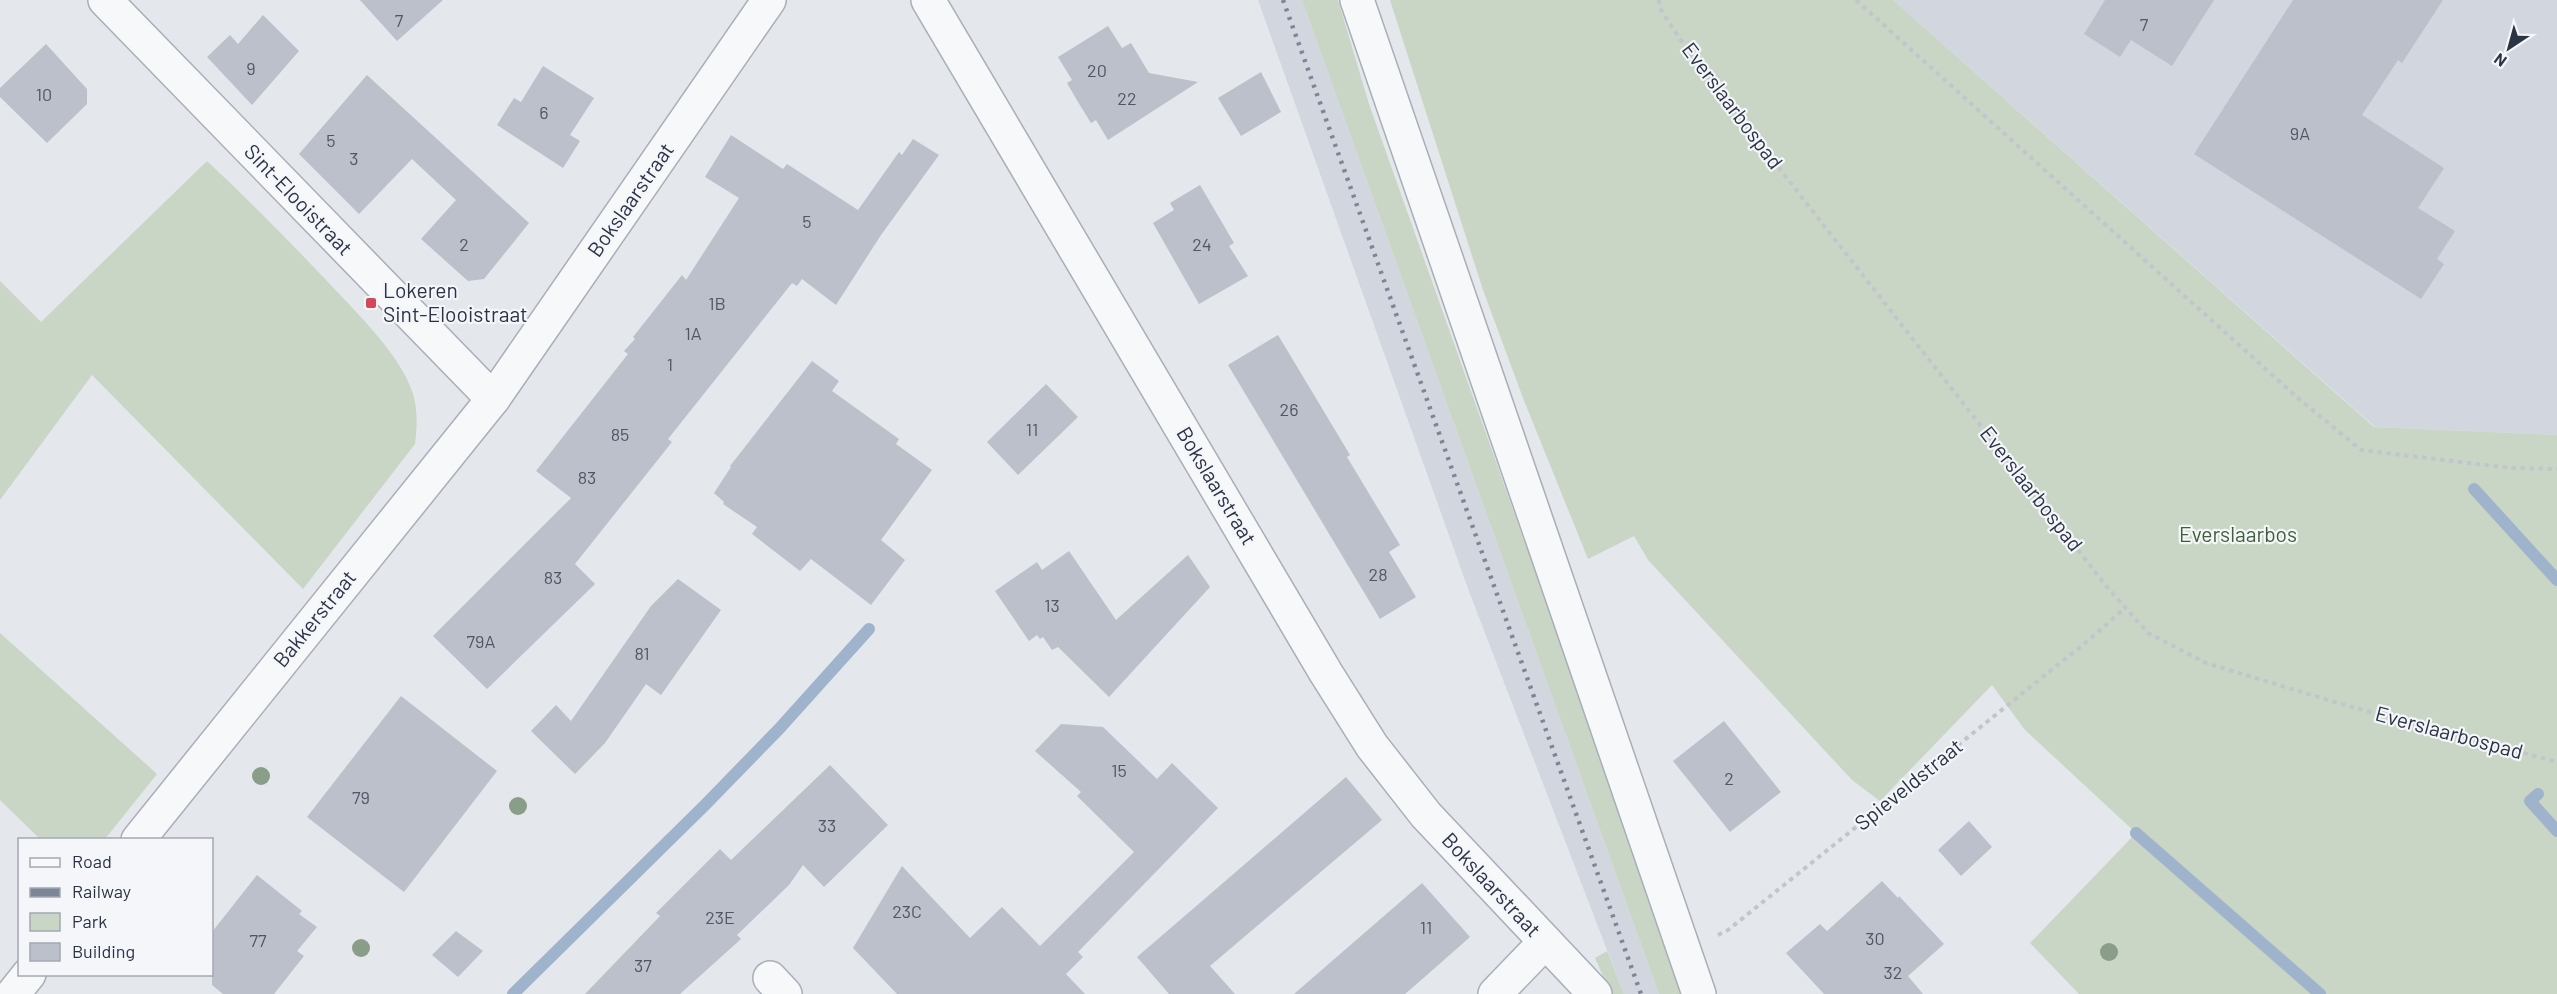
<svg xmlns="http://www.w3.org/2000/svg" width="2557" height="994" viewBox="0 0 2557 994" font-family="Barlow,sans-serif">
<style>
.built{fill:#d2d6de}
.green{fill:#c9d6c5}
.lines{fill:none;stroke-linecap:round;stroke-linejoin:round}
.stream{stroke:#9fb4cc;stroke-width:12}
.building{fill:#bbc0ca}
.minor-casing{stroke:#a9aeb7;stroke-width:36}
.path{stroke:#c2c5cb;stroke-width:4;stroke-dasharray:4.5 4.5;stroke-linecap:butt}
.minor{stroke:#f7f8fa;stroke-width:33}
.rail{stroke:#7d8696;stroke-width:4.5;stroke-dasharray:3 6;stroke-linecap:butt}
.tree{fill:#899d89}
.poi-dot{fill:#d1495b;stroke:#f4f6f9;stroke-width:2}
.labels{text-anchor:middle;stroke-width:4.5;stroke-linejoin:round;paint-order:stroke}
.number-label{font-size:18px;fill:#4f5766}
.street-label{font-size:21px;fill:#2b3445;stroke:#f4f6f9}
.poi-label{font-size:21px;fill:#2b3445;stroke:#f4f6f9;text-anchor:start}
.park-label{font-size:21px;fill:#3f6138;stroke:#f4f6f9}
</style>
<rect width="100%" height="100%" fill="#e4e7ec"/>
<!-- built -->
<g class="built">
<polygon points="1258,0 1302,0 1659,994 1624,994 1470,594"/>
<polygon points="1893,0 2557,0 2557,435 2375,427"/>
</g>
<!-- green -->
<g class="green">
<polygon points="1302,0 1338,0 1369,104 1685,994 1659,994"/>
<polygon points="1390,0 1893,0 2374,427 2557,435 2557,994 2079,994 2030,943 2136,833 2025,730 1992,685 1880,801 1852,780 1648,560 1634,536 1588,559 1523,398 1483,290"/>
<path d="M207,161c41,38 81,79 120,120 27,29 75,75 86,113 5,17 4,32 2,50l-112,145 -211,-214 -92,125v-219l41,41z"/>
<polygon points="0,633 157,774 105,839 40,839 0,800"/>
<polygon points="1607,951 1624,994 1611,994 1595,958"/>
</g>
<g class="lines">
<!-- stream -->
<g class="stream">
<polyline points="2474,489 2557,580"/>
<polyline points="2538,794 2530,801 2557,831"/>
<polyline points="2136,833 2320,994"/>
<polyline points="513,994 705,805 779,729 869,629"/>
</g>
</g>
<!-- building -->
<g class="building">
<polygon points="360,0 443,0 397,41"/>
<polygon points="2105,0 2214,0 2172,66 2131,40 2120,57 2084,34"/>
<polygon points="2293,0 2443,0 2402,63 2398,60 2362,115 2444,168 2418,208 2455,231 2437,259 2444,264 2421,299 2194,154"/>
<polygon points="263,15 299,51 252,105 207,57 230,35 238,44"/>
<polygon points="1108,26 1122,48 1131,43 1149,73 1198,82 1108,140 1096,120 1091,123 1078,102 1067,83 1072,80 1058,57"/>
<polygon points="46,44 87,89 87,104 47,143 0,97 0,88"/>
<polygon points="543,66 594,98 570,135 580,141 563,168 497,125 514,98 521,102"/>
<polygon points="1261,72 1281,112 1241,136 1218,98"/>
<polygon points="367,75 529,223 484,279 468,281 421,239 456,200 412,159 359,214 299,154"/>
<polygon points="731,135 783,169 787,164 858,210 899,152 902,155 913,139 939,155 881,235 836,305 802,279 797,286 792,283 668,439 672,442 575,564 595,584 487,689 433,636 571,498 536,471 628,354 624,351 635,339 633,337 682,275 686,280 739,198 705,177"/>
<polygon points="1200,185 1234,243 1229,246 1248,276 1199,304 1153,223 1174,210 1170,203"/>
<polygon points="1278,335 1350,455 1347,457 1400,545 1389,552 1416,597 1380,619 1228,365"/>
<polygon points="812,361 839,381 832,391 899,439 896,444 932,470 881,540 905,560 871,605 811,559 800,571 752,534 757,527 723,504 724,502 714,493 731,467 730,466"/>
<polygon points="1046,384 1078,417 1018,475 987,442"/>
<polygon points="1069,551 1116,620 1188,555 1210,587 1109,697 1058,647 1052,650 1043,637 1040,639 1037,635 1029,641 995,591 1037,562 1042,570"/>
<polygon points="678,579 721,610 661,695 646,684 605,743 575,774 531,731 556,705 571,721 651,606"/>
<polygon points="401,696 497,771 404,892 307,817"/>
<polygon points="1724,721 1781,792 1730,832 1673,761"/>
<polygon points="1061,724 1103,727 1157,779 1172,763 1218,808 1078,952 1083,957 1066,974 1085,994 897,994 853,948 902,866 970,938 1002,907 1040,946 1134,852 1077,796 1081,792 1035,751"/>
<polygon points="830,765 888,825 824,887 803,865 789,885 737,935 741,939 680,994 585,994 660,916 656,913 720,849 731,860"/>
<polygon points="1346,777 1382,820 1210,966 1235,994 1169,994 1137,957"/>
<polygon points="1969,821 1992,847 1961,876 1938,850"/>
<polygon points="257,875 302,911 299,914 317,927 297,951 304,956 274,994 223,994 212,985 212,932"/>
<polygon points="1882,881 1898,898 1899,896 1944,944 1908,976 1923,994 1824,994 1786,953 1820,924 1827,931"/>
<polygon points="1422,883 1470,937 1428,974 1405,994 1294,994"/>
<polygon points="456,931 483,951 458,977 432,955"/>
</g>
<g class="lines">
<defs>
<g id="minor">
<polyline points="105,0 493,399"/>
<polyline points="928,0 1326,673 1372,746 1426,815 1595,994"/>
<polyline points="1357,0 1699,994"/>
<polyline points="138,840 493,399 769,0"/>
<polyline points="770,978 785,994"/>
<polyline points="13,994 29,974"/>
<polyline points="1495,994 1545,942"/>
</g>
</defs>
<!-- minor casing -->
<use href="#minor" class="minor-casing"/>
<!-- path -->
<g class="path">
<polyline points="1659,0 1659,7 1692,57 2107,587 2148,633 2206,663 2341,704 2557,762"/>
<polyline points="1856,0 2299,399 2361,450 2511,468 2557,469"/>
<polyline points="1718,935 1728,930 2090,639 2125,608"/>
</g>
<!-- minor -->
<use href="#minor" class="minor"/>
<!-- rail -->
<polyline class="rail" points="1283,0 1641,994"/>
</g>
<!-- trees -->
<g class="tree">
<circle cx="261" cy="776" r="9"/>
<circle cx="518" cy="806" r="9"/>
<circle cx="361" cy="948" r="9"/>
<circle cx="2109" cy="952" r="9"/>
</g>
<!-- markers -->
<rect class="poi-dot" x="365" y="297" width="12" height="12" rx="3"/>
<g class="labels">
<!-- number labels -->
<g class="number-label">
<text x="399" y="27">7</text>
<text x="2144" y="31">7</text>
<text x="251" y="75">9</text>
<text x="1097" y="77">20</text>
<text x="44" y="101">10</text>
<text x="1127" y="105">22</text>
<text x="544" y="119">6</text>
<text x="2300" y="140">9A</text>
<text x="331" y="147">5</text>
<text x="354" y="165">3</text>
<text x="807" y="228">5</text>
<text x="464" y="251">2</text>
<text x="1202" y="251">24</text>
<text x="717" y="310">1B</text>
<text x="693" y="340">1A</text>
<text x="670" y="371">1</text>
<text x="1289" y="416">26</text>
<text x="1032" y="436">11</text>
<text x="620" y="441">85</text>
<text x="587" y="484">83</text>
<text x="1378" y="581">28</text>
<text x="553" y="584">83</text>
<text x="1052" y="612">13</text>
<text x="481" y="648">79A</text>
<text x="642" y="660">81</text>
<text x="1119" y="777">15</text>
<text x="1729" y="785">2</text>
<text x="361" y="804">79</text>
<text x="827" y="832">33</text>
<text x="907" y="918">23C</text>
<text x="720" y="924">23E</text>
<text x="1426" y="934">11</text>
<text x="1875" y="945">30</text>
<text x="258" y="947">77</text>
<text x="643" y="972">37</text>
<text x="1893" y="979">32</text>
</g>
<!-- street labels -->
<g class="street-label">
<text transform="translate(1732 106) rotate(53)" y="7">Everslaarbospad</text>
<text transform="translate(298 200) rotate(46)" y="7">Sint-Elooistraat</text>
<text transform="translate(631 200) rotate(-55)" y="7">Bokslaarstraat</text>
<text transform="translate(1216 486) rotate(59)" y="7">Bokslaarstraat</text>
<text transform="translate(2031 489) rotate(52)" y="7">Everslaarbospad</text>
<text transform="translate(315 619) rotate(-51)" y="7">Bakkerstraat</text>
<text transform="translate(2449 733) rotate(15)" y="7">Everslaarbospad</text>
<text transform="translate(1909 785) rotate(-39)" y="7">Spieveldstraat</text>
<text transform="translate(1491 885) rotate(47)" y="7">Bokslaarstraat</text>
</g>
<!-- poi labels -->
<g class="poi-label">
<text x="383" y="298">Lokeren<tspan x="383" dy="24">Sint-Elooistraat</tspan></text>
</g>
<!-- park labels -->
<g class="park-label">
<text x="2238" y="542">Everslaarbos</text>
</g>
</g>
<!-- legend -->
<rect x="18" y="838" width="195" height="138" fill="#f4f6f9" stroke="#a4a8b1" stroke-width="1.5"/>
<rect x="30" y="858" width="30" height="9" fill="#f7f8fa" stroke="#a4a8b1" stroke-width="1.5"/>
<text x="72" y="868" font-size="18" fill="#2b3445">Road</text>
<rect x="30" y="888" width="30" height="9" fill="#7d8696" stroke="#a4a8b1" stroke-width="1.5"/>
<text x="72" y="898" font-size="18" fill="#2b3445">Railway</text>
<rect x="30" y="913" width="30" height="18" fill="#c9d6c5" stroke="#a4a8b1" stroke-width="1.5"/>
<text x="72" y="928" font-size="18" fill="#2b3445">Park</text>
<rect x="30" y="943" width="30" height="18" fill="#bbc0ca" stroke="#a4a8b1" stroke-width="1.5"/>
<text x="72" y="958" font-size="18" fill="#2b3445">Building</text>
<!-- north arrow -->
<g transform="translate(2509 48) rotate(216)" stroke="#f4f6f9" stroke-width="4.5" paint-order="stroke">
<path d="M0-4.5L10 22L0 15L-10 22Z" fill="#2b3445"/>
<text y="-9" font-size="16" font-weight="bold" text-anchor="middle" fill="#2b3445">N</text>
</g>
</svg>
